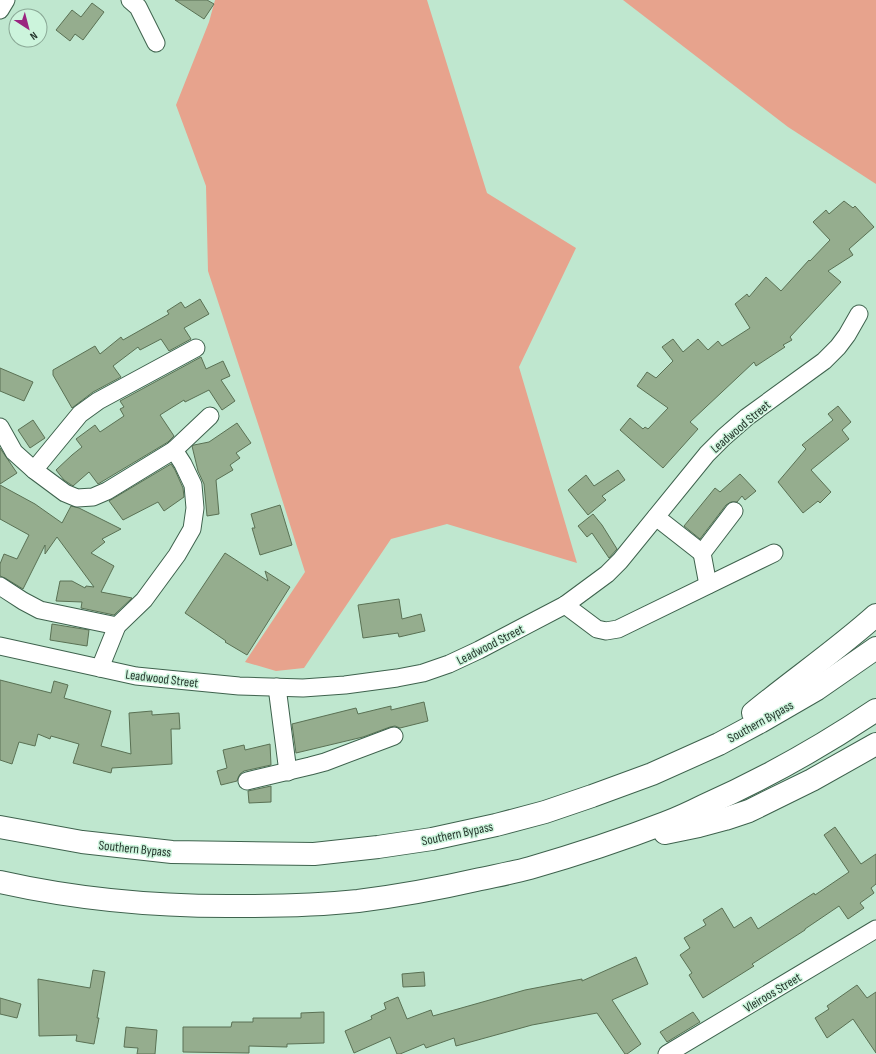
<svg xmlns="http://www.w3.org/2000/svg" width="876" height="1054" viewBox="0 0 876 1054" font-family="'Sofia Sans Condensed',sans-serif">
<style>
.green{fill:#e7a38d}
.building{fill:#95ad8e;stroke:#5a7154}
.lines{fill:none;stroke-linecap:round;stroke-linejoin:round}
.minor-casing{stroke:#3e624d;stroke-width:19}
.highway-casing{stroke:#3e624d;stroke-width:24}
.minor{stroke:#fff;stroke-width:17}
.highway{stroke:#fff;stroke-width:22}
.labels{text-anchor:middle;stroke-width:3;stroke-linejoin:round;paint-order:stroke}
.street-label{font-size:13px;fill:#26362d;stroke:#ccf4dc}
</style>
<rect width="100%" height="100%" fill="#bfe7cf"/>
<!-- green -->
<g class="green">
<polygon points="215,0 427,0 487,193 576,248 519,367 577,563 447,524 391,539 304,668 276,671 245,662 305,572 262,436 208,271 206,186 176,105 209,22"/>
<polygon points="623,0 876,0 876,184 788,127"/>
</g>
<!-- building -->
<g class="building">
<polygon points="175,0 207,0 214,4 204,19"/>
<polygon points="92,3 104,12 83,40 75,34 70,41 56,30 72,10 81,17"/>
<polygon points="844,201 853,208 855,206 874,227 849,249 853,255 828,271 841,282 790,337 792,340 783,345 785,347 756,366 754,362 690,422 698,429 663,468 620,430 630,418 643,429 645,427 648,429 668,408 637,386 647,372 656,378 673,361 662,347 673,339 683,352 698,339 708,350 718,341 722,346 750,328 735,304 747,294 749,297 766,277 781,291 809,260 810,261 830,240 813,222 826,210 829,214"/>
<polygon points="200,299 209,314 184,328 191,339 169,351 161,339 140,350 138,347 113,366 121,377 93,392 72,408 53,375 53,370 95,346 100,354 121,337 123,340 169,314 167,311 181,302 185,308"/>
<polygon points="201,357 206,369 223,361 230,376 221,380 235,401 222,410 209,390 185,402 184,400 160,415 174,436 168,442 98,484 89,472 73,486 64,480 56,470 72,455 82,447 76,439 95,425 100,432 124,416 120,409 124,407 120,401"/>
<polygon points="0,368 33,382 24,401 0,391"/>
<polygon points="838,406 851,422 842,430 849,439 811,470 831,492 820,503 818,501 803,513 778,482 806,449 802,445 833,420 828,414"/>
<polygon points="33,420 45,438 30,448 18,430"/>
<polygon points="237,423 251,443 236,453 240,458 230,465 233,470 216,480 219,514 207,516 204,484 198,471 192,446 194,445 209,442"/>
<polygon points="0,448 17,473 0,484"/>
<polygon points="171,464 175,470 183,488 184,497 164,511 158,502 123,520 109,501"/>
<polygon points="618,470 625,480 602,496 606,500 588,515 568,490 586,475 594,486"/>
<polygon points="740,474 756,491 745,500 742,496 737,502 731,502 726,505 700,539 684,526 715,488 720,492"/>
<polygon points="0,485 35,504 62,523 71,506 79,508 121,529 102,539 105,542 91,553 114,566 101,592 132,598 114,615 81,608 82,602 56,601 60,581 72,581 85,588 86,586 94,587 57,537 45,554 45,545 23,589 5,578 0,576 0,564 4,554 17,559 29,535 0,519"/>
<polygon points="280,505 292,545 260,555 252,528 255,528 251,514"/>
<polygon points="593,514 602,525 617,549 609,558 592,533 587,537 578,526"/>
<polygon points="225,553 268,581 265,571 290,587 247,655 225,642 226,641 185,613"/>
<polygon points="399,599 402,619 421,614 425,631 399,637 398,633 363,638 358,605"/>
<polygon points="52,624 89,630 87,646 50,640"/>
<polygon points="0,680 51,693 54,681 68,685 64,698 111,711 101,746 131,754 129,713 152,711 152,715 179,713 180,729 171,729 172,764 112,768 111,773 73,763 79,744 51,736 50,739 38,734 35,746 19,742 12,764 0,760"/>
<polygon points="424,702 428,721 400,728 395,726 390,727 363,737 296,753 292,724 356,708 358,714 391,706 391,710"/>
<polygon points="270,744 271,765 244,771 240,774 238,778 237,781 221,785 217,771 227,768 223,750 244,745 245,750"/>
<polygon points="271,786 271,802 249,803 248,791"/>
<polygon points="835,827 861,864 876,854 876,884 871,888 874,893 860,903 864,908 848,919 839,906 805,929 805,930 752,964 754,966 703,998 689,975 692,973 680,955 690,948 684,938 706,925 703,920 722,908 734,928 751,917 758,929 814,893 815,895 849,872 824,835"/>
<polygon points="636,957 648,984 612,1000 641,1044 627,1054 625,1054 597,1013 532,1025 456,1046 454,1038 426,1048 424,1044 400,1054 397,1054 390,1037 354,1053 345,1031 372,1019 371,1016 386,1009 384,1003 398,997 407,1019 431,1010 433,1016 525,990 582,979 582,981"/>
<polygon points="93,970 105,972 97,1018 99,1018 94,1044 76,1041 77,1035 39,1036 38,979 90,988"/>
<polygon points="424,972 425,986 403,987 402,974"/>
<polygon points="857,985 867,998 876,992 876,1053 853,1019 827,1038 815,1018 829,1009 827,1006"/>
<polygon points="0,998 21,1004 17,1018 0,1014"/>
<polygon points="324,1012 324,1043 287,1044 287,1047 249,1046 249,1053 183,1052 183,1027 231,1027 232,1022 253,1022 253,1018 301,1018 301,1013"/>
<polygon points="693,1012 700,1022 667,1042 660,1032"/>
<polygon points="126,1027 157,1030 155,1054 137,1054 138,1048 124,1047"/>
</g>
<g class="lines">
<defs>
<g id="minor">
<polyline points="130,0 138,7 156,43"/>
<polyline points="0,10 6,0"/>
<polyline points="0,427 14,452 34,470 65,493 77,498 93,497 107,491 174,450 210,416"/>
<polyline points="34,470 80,414 98,401 196,348"/>
<polyline points="656,517 702,553"/>
<polyline points="708,585 702,553 734,511"/>
<polyline points="0,586 23,601 40,610 117,626"/>
<polyline points="565,605 597,629 606,631 618,629 774,553"/>
<polyline points="0,646 136,676 239,686 303,688 345,685 397,678 423,673 449,664 479,650 565,605 607,574 620,561 707,454 724,437 747,417 824,361 838,347 847,335 859,314"/>
<polyline points="100,668 117,626 144,600 177,555 192,529 195,508 193,485 183,464 174,450"/>
<polyline points="277,687 288,772"/>
<polyline points="247,781 310,766 325,762 394,736"/>
<polyline points="667,1054 876,929"/>
</g>
<g id="highway">
<path d="M753,713c40,-33 84,-63 123,-98"/>
<polyline points="0,827 82,842 172,852 314,854 378,847 432,839 496,825 545,812 592,796 652,774 719,744 760,722 817,689 876,648"/>
<polyline points="665,833 699,826 725,819 749,811 812,780 876,744"/>
<path d="M0,882c80,18 161,25 243,24 38,0 77,-1 115,-5 39,-5 79,-12 118,-21 18,-4 36,-7 54,-12 45,-13 91,-28 135,-45 13,-5 26,-11 38,-17 61,-27 118,-59 173,-96"/>
</g>
</defs>
<!-- minor casing -->
<use href="#minor" class="minor-casing"/>
<!-- highway casing -->
<use href="#highway" class="highway-casing"/>
<!-- minor -->
<use href="#minor" class="minor"/>
<!-- highway -->
<use href="#highway" class="highway"/>
</g>
<g class="labels">
<!-- street labels -->
<g class="street-label">
<text transform="translate(740 426) rotate(-40)" y="5">Leadwood Street</text>
<text transform="translate(490 644) rotate(-27)" y="5">Leadwood Street</text>
<text transform="translate(162 678) rotate(7)" y="5">Leadwood Street</text>
<text transform="translate(760 721) rotate(-29)" y="5">Southern Bypass</text>
<text transform="translate(457 833) rotate(-12)" y="5">Southern Bypass</text>
<text transform="translate(135 848) rotate(6)" y="5">Southern Bypass</text>
<text transform="translate(772 992) rotate(-31)" y="5">Vleiroos Street</text>
</g>
</g>
<!-- north arrow -->
<g transform="translate(28 28) rotate(144)"><circle r="19" fill="#ccf4dc" stroke="#8aa896"/>
<path d="M0-3L7 15L0 10L-7 15Z" fill="#9a2580"/>
<text y="-6" font-size="11" font-weight="bold" text-anchor="middle" fill="#26362d">N</text>
</g>
</svg>
